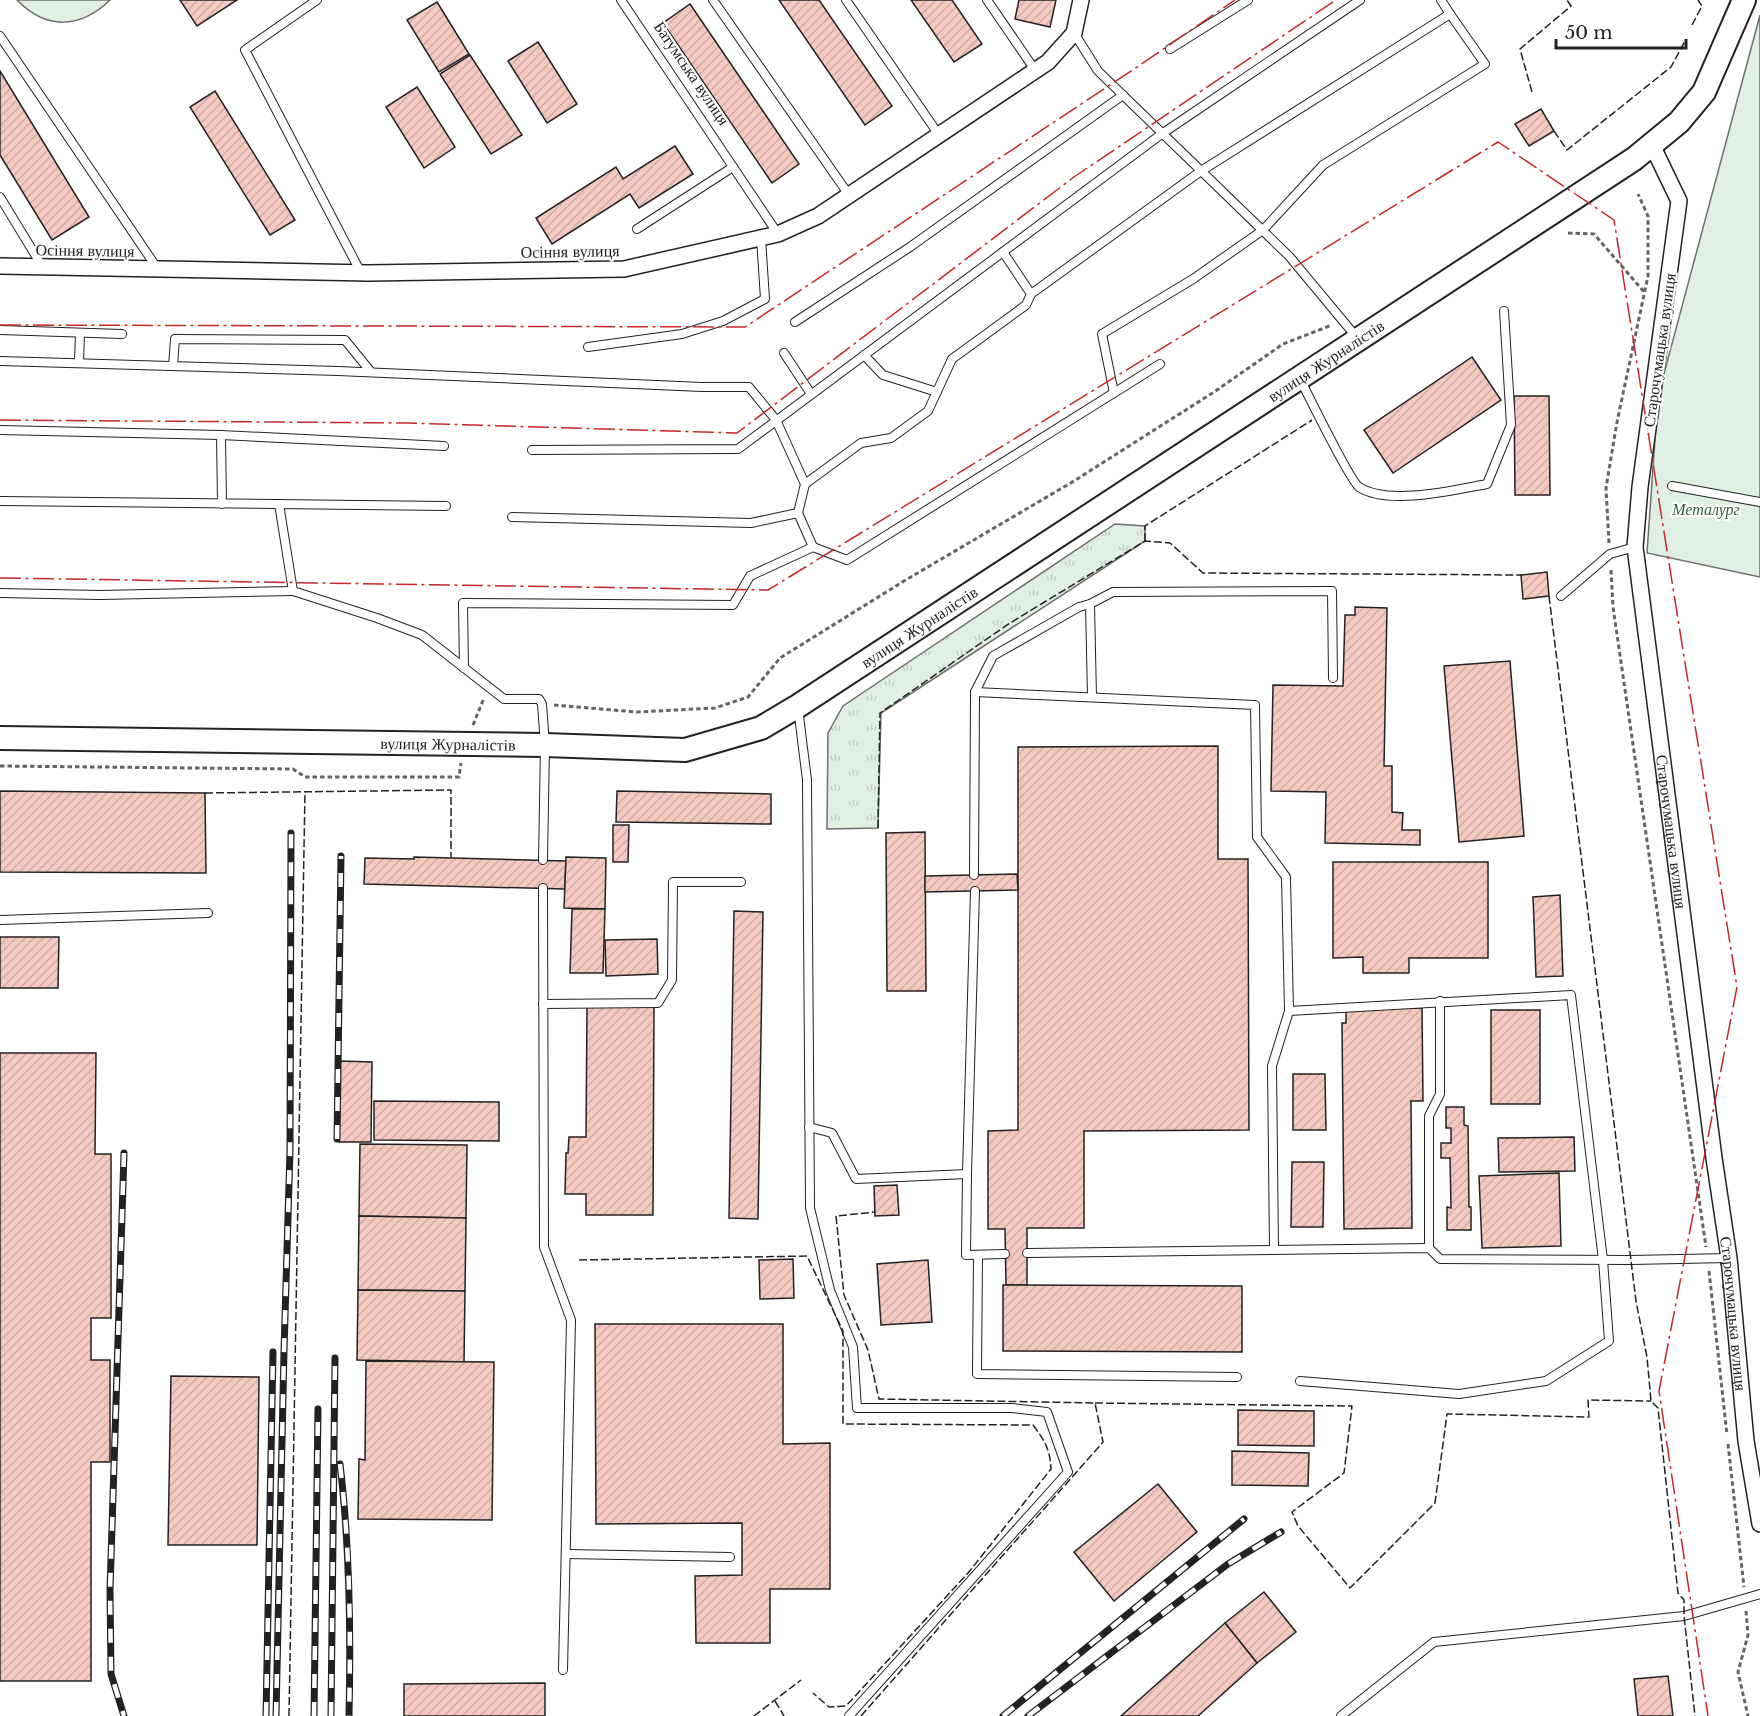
<svg xmlns="http://www.w3.org/2000/svg" width="1760" height="1716" viewBox="0 0 1760 1716" font-family="'Libre Baskerville',serif">
<style>
.grass{fill:url(#grass-tufts);stroke:#6f6f6f;stroke-width:1.5}
.garden{fill:#e0efe3;stroke:#6f6f6f;stroke-width:1.5}
.building{fill:url(#building-hatch);stroke:#222;stroke-width:1.5}
.lines{fill:none;stroke-linecap:round;stroke-linejoin:round}
.lane-casing{stroke:#222;stroke-width:10}
.street-casing{stroke:#222;stroke-width:18}
.secondary-casing{stroke:#222;stroke-width:26}
.path{stroke:#646464;stroke-width:3;stroke-dasharray:4.5 3;stroke-linecap:butt}
.lane{stroke:#fff;stroke-width:8}
.street{stroke:#fff;stroke-width:15}
.secondary{stroke:#fff;stroke-width:22}
.rail-casing{stroke:#222;stroke-width:7}
.rail{stroke:#fff;stroke-width:4.5;stroke-dasharray:14;stroke-linecap:butt}
.fence{stroke:#222;stroke-width:1.5;stroke-dasharray:8 3;stroke-linecap:butt}
.power{stroke:#c62828;stroke-width:1.5;stroke-dasharray:21 4.5 3 4.5;stroke-linecap:butt}
.labels{text-anchor:middle;stroke-width:4.5;stroke-linejoin:round;paint-order:stroke}
.street-label{font-size:16px;fill:#222;stroke:#fff}
.park-label{font-size:16px;font-style:italic;fill:#2f5e38;stroke:#fff}
</style>
<defs>
<pattern id="grass-tufts" width="24" height="20" patternUnits="userSpaceOnUse" patternTransform="scale(1.5)"><rect width="24" height="20" fill="#e0efe3"/><path d="M3 7l-1-3M5 7V3M7 7l1-3M15 17l-1-3M17 17v-4M19 17l1-3" fill="none" stroke="#c0cdc2"/></pattern>
<pattern id="building-hatch" width="6" height="6" patternUnits="userSpaceOnUse" patternTransform="scale(1.5)"><rect width="6" height="6" fill="#f3c9c0"/><path d="M-1 1l2-2M0 6l6-6M5 7l2-2" fill="none" stroke="#d0aca5"/></pattern>
</defs>
<rect width="100%" height="100%" fill="#fff"/>
<!-- grass -->
<polygon class="grass" points="1115,524 1145,526 1145,541 881,713 878,828 827,829 828,733 843,706"/>
<!-- garden -->
<g class="garden">
<path d="M17,0h93c-30,29 -64,30 -93,0z"/>
<polygon points="1760,15 1760,577 1647,553 1658,396"/>
</g>
<!-- building -->
<g class="building">
<polygon points="180,0 237,0 197,26"/>
<polygon points="779,0 819,0 892,106 865,125"/>
<polygon points="911,0 952,0 982,44 954,62"/>
<polygon points="1019,0 1056,0 1050,27 1015,19"/>
<polygon points="437,2 469,54 439,72 407,20"/>
<polygon points="690,4 799,164 772,183 663,23"/>
<polygon points="538,42 577,104 547,123 508,61"/>
<polygon points="470,55 522,135 491,154 440,74"/>
<polygon points="0,71 89,217 52,240 0,155"/>
<polygon points="417,87 455,147 424,168 386,107"/>
<polygon points="215,91 295,220 270,235 190,107"/>
<polygon points="1541,109 1554,131 1529,146 1515,124"/>
<polygon points="675,146 693,174 639,208 630,194 552,244 536,218 616,167 623,179"/>
<polygon points="1472,357 1501,400 1393,473 1364,430"/>
<polygon points="1514,396 1549,396 1550,495 1515,495"/>
<polygon points="1547,572 1549,596 1523,599 1521,575"/>
<polygon points="1355,607 1387,608 1384,766 1392,766 1392,812 1403,813 1402,830 1420,830 1420,845 1325,843 1326,792 1271,791 1273,685 1343,686 1345,615 1355,615"/>
<polygon points="1510,661 1524,836 1459,842 1444,666"/>
<polygon points="1218,746 1218,859 1248,859 1249,1130 1084,1131 1084,1228 1027,1228 1027,1285 1006,1285 1005,1229 988,1229 988,1131 1018,1130 1018,747"/>
<polygon points="0,791 205,793 206,873 0,872"/>
<polygon points="617,791 771,794 771,824 616,822"/>
<polygon points="613,825 629,825 628,862 613,862"/>
<polygon points="925,832 926,991 887,991 886,833"/>
<polygon points="414,857 566,861 565,889 364,884 365,858 414,859"/>
<polygon points="566,857 606,858 605,909 564,908"/>
<polygon points="1333,862 1488,862 1488,958 1409,958 1409,973 1363,973 1363,957 1333,958"/>
<polygon points="1017,874 1018,890 925,892 925,876"/>
<polygon points="1560,895 1563,976 1536,977 1533,897"/>
<polygon points="572,909 605,909 603,973 570,973"/>
<polygon points="734,911 763,912 758,1219 729,1218"/>
<polygon points="0,937 59,937 58,988 0,988"/>
<polygon points="657,939 658,974 606,976 605,940"/>
<polygon points="587,1007 654,1007 653,1215 586,1215 586,1194 565,1194 566,1153 568,1153 569,1137 586,1137"/>
<polygon points="1346,1008 1422,1008 1423,1101 1411,1101 1412,1228 1344,1229 1342,1023 1346,1023"/>
<rect x="1491" y="1010" width="49" height="94"/>
<polygon points="0,1053 96,1053 95,1154 111,1154 111,1318 91,1318 91,1360 110,1360 110,1462 91,1462 91,1681 0,1681"/>
<polygon points="340,1061 372,1062 371,1142 339,1142"/>
<polygon points="1293,1074 1325,1074 1326,1130 1293,1130"/>
<polygon points="374,1101 499,1102 499,1141 374,1140"/>
<polygon points="1446,1107 1464,1107 1464,1125 1468,1126 1469,1207 1471,1207 1471,1230 1447,1230 1447,1207 1451,1208 1450,1158 1441,1158 1441,1143 1451,1143 1451,1128 1446,1128"/>
<polygon points="1574,1137 1575,1171 1499,1172 1498,1138"/>
<polygon points="360,1144 467,1145 466,1218 359,1216"/>
<polygon points="1292,1162 1324,1162 1323,1227 1291,1227"/>
<polygon points="1559,1173 1561,1246 1482,1248 1479,1176"/>
<polygon points="897,1185 899,1215 875,1216 874,1186"/>
<polygon points="359,1216 466,1218 465,1291 358,1290"/>
<polygon points="793,1259 794,1298 760,1299 759,1260"/>
<polygon points="928,1260 932,1322 881,1325 877,1264"/>
<polygon points="1003,1285 1242,1286 1242,1352 1003,1351"/>
<polygon points="358,1290 465,1291 464,1362 357,1360"/>
<polygon points="595,1324 783,1324 783,1444 830,1443 830,1589 770,1589 770,1643 696,1643 695,1576 742,1575 742,1523 596,1524"/>
<polygon points="366,1361 494,1362 492,1520 358,1519 359,1459 365,1460"/>
<polygon points="171,1376 259,1377 257,1545 168,1545"/>
<polygon points="1238,1410 1314,1411 1314,1446 1238,1445"/>
<polygon points="1232,1451 1309,1453 1308,1486 1232,1485"/>
<polygon points="1158,1484 1197,1532 1114,1601 1074,1552"/>
<polygon points="1264,1592 1296,1632 1257,1663 1225,1623"/>
<polygon points="1225,1623 1257,1663 1198,1716 1121,1716"/>
<polygon points="1668,1676 1673,1716 1638,1716 1634,1679"/>
<polygon points="545,1683 545,1716 404,1716 404,1684"/>
</g>
<g class="lines">
<defs>
<g id="lane">
<polyline points="317,0 245,50 361,273"/>
<polyline points="621,0 778,234"/>
<polyline points="713,0 849,195"/>
<polyline points="846,0 939,135"/>
<polyline points="987,0 1035,70"/>
<polyline points="1074,33 1098,71 1289,256 1358,339"/>
<polyline points="0,36 157,268"/>
<polyline points="1170,49 1248,0"/>
<polyline points="0,197 42,266"/>
<polyline points="637,229 733,167"/>
<polyline points="1003,252 1031,294"/>
<polyline points="795,322 910,247 1123,95"/>
<polyline points="0,330 122,334"/>
<polyline points="588,347 682,334 723,321 765,299 761,238"/>
<polyline points="784,353 811,394"/>
<polyline points="864,355 883,375 937,392"/>
<polyline points="0,361 338,371 702,387 749,387 776,420 805,484 798,513 751,523 512,517"/>
<polyline points="79,363 80,333"/>
<polyline points="173,366 175,339 345,340 371,372"/>
<path d="M1301,381c8,16 50,101 58,106 29,19 95,3 128,-3l24,-59 -7,-114"/>
<polyline points="1114,393 1102,334 1193,279 1263,230 1323,165 1485,64 1450,14"/>
<polyline points="0,430 221,435 444,446"/>
<polyline points="221,435 222,504"/>
<polyline points="532,450 738,449 1163,133 1360,0"/>
<polyline points="805,484 861,443 891,438 928,411 952,359 1026,305 1031,294 1201,171 1450,14 1441,0"/>
<polyline points="1672,486 1760,502"/>
<polyline points="0,501 446,506"/>
<polyline points="279,504 293,591 377,618 422,635 504,699 539,699 542,704 545,745 543,860"/>
<polyline points="798,513 813,547"/>
<polyline points="0,593 100,595 293,591"/>
<polyline points="1561,596 1610,554 1635,547"/>
<polyline points="1090,604 1092,697"/>
<polyline points="464,668 463,603 733,605 750,576 813,547 847,560 1160,364"/>
<polyline points="975,692 1255,705 1257,837 1286,877 1289,1011 1272,1066 1274,1250"/>
<polyline points="798,708 807,780 810,1208 830,1290 853,1347 857,1408 1012,1408 1047,1412 1068,1472 849,1716"/>
<polyline points="974,875 975,692 993,656 1079,607 1090,604 1113,592 1332,591 1333,678"/>
<polyline points="543,888 544,1247 571,1320 563,1670"/>
<polyline points="975,891 967,1174 966,1255 1005,1254"/>
<polyline points="0,920 208,913"/>
<polyline points="543,1004 658,1003 672,980 673,882 741,882"/>
<polyline points="1289,1011 1571,995 1603,1260 1609,1341 1546,1381 1459,1394 1300,1381"/>
<polyline points="809,1127 832,1133 856,1179 967,1174"/>
<polyline points="1429,1248 1429,1116 1440,1094 1440,1001"/>
<polyline points="1027,1253 1429,1248 1440,1259 1631,1260 1729,1258"/>
<polyline points="978,1255 977,1374 1237,1377"/>
<polyline points="566,1554 730,1557"/>
<polyline points="1341,1716 1434,1642 1684,1616 1760,1594"/>
</g>
<g id="street">
<path id="s1" d="M1652,145l27,56 -39,286 -5,60 79,611 15,100 17,183 14,83"/>
<polyline points="0,266 369,273 624,269 778,234 818,216 1048,62 1074,33 1081,0"/>
</g>
<g id="secondary">
<path id="s2" d="M0,738l545,7 140,5 76,-22 37,-22 836,-547 45,-37 25,-30 40,-92"/>
</g>
</defs>
<!-- lane casing -->
<use href="#lane" class="lane-casing"/>
<!-- street casing -->
<use href="#street" class="street-casing"/>
<!-- secondary casing -->
<use href="#secondary" class="secondary-casing"/>
<!-- path -->
<g class="path">
<polyline points="1568,233 1594,234 1645,293"/>
<polyline points="1609,543 1606,488 1617,422 1648,276 1648,216 1638,194"/>
<polyline points="1611,570 1613,607 1706,1247"/>
<polyline points="554,705 637,712 715,708 748,697 780,658 904,581 1074,481 1214,392 1283,344 1332,325"/>
<polyline points="473,725 484,698"/>
<polyline points="0,766 293,769 305,777 459,777 461,763"/>
<polyline points="1709,1271 1727,1435"/>
<polyline points="1728,1444 1744,1587"/>
<polyline points="1746,1611 1748,1635 1738,1672 1748,1716"/>
</g>
<!-- lane -->
<use href="#lane" class="lane"/>
<!-- street -->
<use href="#street" class="street"/>
<!-- secondary -->
<use href="#secondary" class="secondary"/>
<defs>
<g id="rail">
<polyline points="337,1139 341,856"/>
<polyline points="124,1153 110,1590 111,1674 124,1716"/>
<path d="M340,1464c10,84 11,168 9,252"/>
<polyline points="266,1716 273,1352"/>
<polyline points="276,1716 284,1351 290,1150 291,833"/>
<polyline points="314,1716 318,1409"/>
<polyline points="331,1716 335,1358"/>
<polyline points="1003,1716 1244,1519"/>
<polyline points="1028,1716 1228,1564 1281,1532"/>
</g>
</defs>
<!-- rail casing -->
<use href="#rail" class="rail-casing"/>
<!-- rail -->
<use href="#rail" class="rail"/>
<!-- fence -->
<g class="fence">
<polyline points="1692,25 1702,6 1698,0"/>
<polyline points="1532,92 1520,49 1571,6 1567,0"/>
<polyline points="1554,131 1567,150 1671,67 1685,41"/>
<polyline points="1145,541 1145,526 1312,420"/>
<polyline points="1549,596 1636,1301 1647,1357 1651,1401 1658,1408 1678,1593 1684,1600 1684,1616 1695,1716"/>
<polyline points="205,793 451,790 451,858"/>
<polyline points="878,828 880,713 1010,623 1145,541 1170,543 1203,573 1521,575"/>
<path d="M579,1260l228,-4 36,75v93l190,1c12,16 17,24 18,44l-83,104 -122,133 -17,1 -16,-14"/>
<polyline points="1095,1403 1352,1406 1344,1473 1292,1512 1298,1526 1350,1588 1435,1503 1447,1414 1589,1417 1588,1400 1651,1401"/>
<polyline points="775,1701 784,1716"/>
<polyline points="289,1716 305,791"/>
<polyline points="754,1716 801,1680"/>
<polyline points="861,1716 1103,1442 1095,1403 879,1399 868,1350 844,1295 836,1216 875,1212"/>
</g>
<!-- power -->
<g class="power">
<polyline points="0,325 745,327 1140,65 1235,0"/>
<polyline points="0,420 408,423 737,433 1074,177 1336,0"/>
<polyline points="0,578 768,590 1498,142 1614,220 1737,987 1659,1391 1708,1716"/>
</g>
</g>
<g class="labels">
<!-- street labels -->
<g class="street-label">
<text transform="translate(692 73) rotate(56)" y="6">Батумська вулиця</text>
<text transform="translate(85 250) rotate(1)" y="6">Осіння вулиця</text>
<text transform="translate(570 251) rotate(-1)" y="6">Осіння вулиця</text>
<text transform="translate(1659 350) rotate(-82)" y="6">Старочумацька вулиця</text>
<text dy="6" stroke="none"><textPath href="#s2" startOffset="1438">вулиця Журналістів</textPath></text>
<text dy="6" stroke="none"><textPath href="#s2" startOffset="952">вулиця Журналістів</textPath></text>
<text dy="6" stroke="none"><textPath href="#s2" startOffset="448">вулиця Журналістів</textPath></text>
<text dy="6" stroke="none"><textPath href="#s1" startOffset="698">Старочумацька вулиця</textPath></text>
<text dy="6" stroke="none"><textPath href="#s1" startOffset="1184">Старочумацька вулиця</textPath></text>
</g>
<!-- park labels -->
<g class="park-label">
<text x="1706" y="515">Металург</text>
</g>
</g>
<!-- scale -->
<path d="M1556 39v9h130v-9" fill="none" stroke="#222222" stroke-width="3"/>
<text x="1565" y="39" font-size="18" fill="#222222" stroke="#ffffff" stroke-width="4.5" paint-order="stroke">50 m</text>
</svg>
